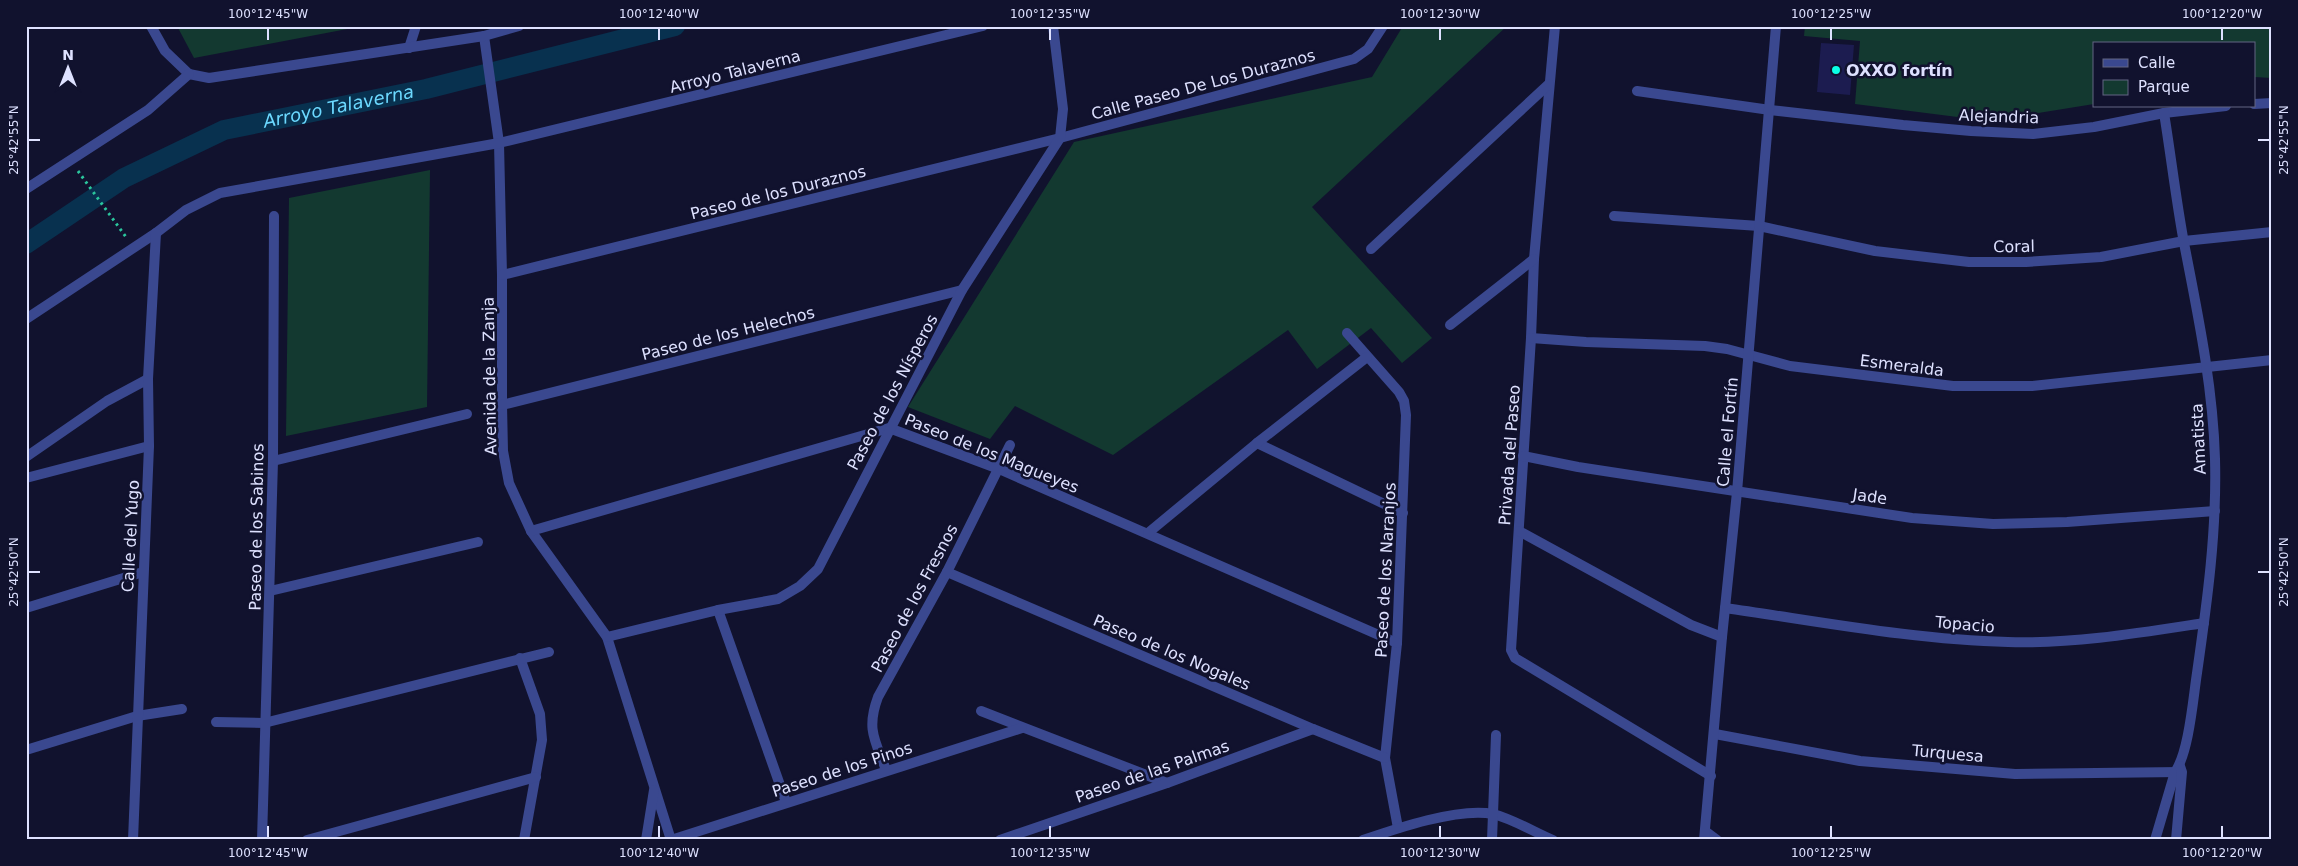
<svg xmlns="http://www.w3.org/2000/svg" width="2298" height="866" viewBox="0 0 2298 866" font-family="'DejaVu Sans',sans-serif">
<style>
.green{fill:#133930}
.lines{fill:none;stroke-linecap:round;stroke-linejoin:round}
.canal{stroke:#08314f;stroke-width:20}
.building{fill:#1c1c50}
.path{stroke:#2bc69d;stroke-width:3;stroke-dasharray:2.5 4;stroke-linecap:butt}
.lane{stroke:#3a488f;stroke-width:10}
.street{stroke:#3a488f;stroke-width:10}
.ticks{fill:none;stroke:#dee1ff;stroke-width:2}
.poi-dot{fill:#0affe5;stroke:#11122e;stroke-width:2}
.labels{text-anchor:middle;stroke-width:5;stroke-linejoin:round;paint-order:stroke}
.poi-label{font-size:16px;font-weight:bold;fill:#dee1ff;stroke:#11122e;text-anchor:start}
.street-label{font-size:16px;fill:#dee1ff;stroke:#11122e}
.water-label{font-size:18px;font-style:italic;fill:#6cd9ff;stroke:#11122e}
.neatline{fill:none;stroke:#dee1ff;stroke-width:2}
.ticks-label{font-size:12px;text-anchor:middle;fill:#dee1ff}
</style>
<rect width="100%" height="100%" fill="#11122e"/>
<!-- green -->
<g class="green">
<polygon points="177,26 363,26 194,58"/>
<polygon points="1403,26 1507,26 1312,207 1432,338 1402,363 1371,328 1317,369 1288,330 1113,455 1015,406 990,439 908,407 1074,142 1372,77"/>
<polygon points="1805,26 2258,26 2272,28 2272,78 2254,77 2254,44 2094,44 2094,104 1989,121 1855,104 1860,41 1804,36"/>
<polygon points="430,170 427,407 286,436 289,198"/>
</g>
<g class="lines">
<!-- canal -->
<path class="canal" id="s1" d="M26,244l98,-66 100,-48 202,-41 249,-63"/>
</g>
<!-- building -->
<polygon class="building" points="1821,43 1854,45 1850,95 1817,92"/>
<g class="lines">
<!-- path -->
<polyline class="path" points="78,171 126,237"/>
<!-- lane -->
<polyline class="lane" points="409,48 416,26"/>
<!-- street -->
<g class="street">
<polyline points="151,26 165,51 189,74"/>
<polyline points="1555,26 1534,259 1531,338 1511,650 1515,658 1711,776"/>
<polyline points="484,36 499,143 502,275 502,405 503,451 509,483 531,531 607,637 671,840"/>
<polyline points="189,74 209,78 484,36 519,26"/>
<polyline points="1637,91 1770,110 1903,125 1971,131 2033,134 2094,127 2164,113 2226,106"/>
<polyline points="2254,104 2272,103"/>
<polyline points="26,189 148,110 189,74"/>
<polyline points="1614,216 1759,226 1875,251 1969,262 2026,262 2101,257 2184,241 2272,232"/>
<polyline points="1371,249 1549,84"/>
<polyline points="502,275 1060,138 1354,59 1368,49 1383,26"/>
<polyline points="26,319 156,233 186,210 220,193 499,143 983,26"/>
<polyline points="1450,325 1534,259"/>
<polyline points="1347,333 1399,392 1404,401 1406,415 1397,643 1385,758 1398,828"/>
<polyline points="1531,338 1586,342 1705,346 1727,349 1790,366 1953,386 2032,386 2272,360"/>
<polyline points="502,405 962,290"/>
<polyline points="1257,443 1403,513"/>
<polyline points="1523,456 1578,467 1912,518 1993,524 2067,522 2215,511"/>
<polyline points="26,457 107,401 148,379"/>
<polyline points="273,461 467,414"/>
<polyline points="26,478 149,446"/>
<polyline points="531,531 889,428 999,469 1397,643"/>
<polyline points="1519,531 1691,625 1722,637"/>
<polyline points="1148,533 1257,443 1367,357"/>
<polyline points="947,572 1313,729 1385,758"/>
<polyline points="270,591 478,542"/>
<polyline points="26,608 143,572"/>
<path d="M1725,608c92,13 190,32 283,34 66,2 131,-9 196,-19"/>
<polyline points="718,610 786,802"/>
<polyline points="607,637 718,610 778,599 800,586 818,569 962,290 1060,138 1063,109 1053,26"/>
<polyline points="520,658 540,714 542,740 524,840"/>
<polyline points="981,711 1167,783"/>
<polyline points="216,722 264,723 549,652"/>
<polyline points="1715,734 1860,761 1944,768 2015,774 2181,772"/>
<polyline points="26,750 137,716 182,709"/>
<path d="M886,770c-11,-30 -20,-41 -8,-73l69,-125 63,-127"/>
<polyline points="1705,831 1717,840"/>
<polyline points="133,840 149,446 148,379 156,233"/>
<polyline points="262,840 273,461 274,216"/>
<polyline points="307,840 536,777"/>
<polyline points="646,840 654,790"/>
<polyline points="671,840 1022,728"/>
<polyline points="1000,840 1167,783 1313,729"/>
<path d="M1363,840c32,-11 96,-33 130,-26 20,5 41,18 60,26"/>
<polyline points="1492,840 1496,735"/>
<polyline points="1704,840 1722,637 1737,492 1776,26"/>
<path d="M2155,840l20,-68c14,-20 18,-73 22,-99 10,-70 20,-142 18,-214 -2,-73 -17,-144 -31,-216 -8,-43 -13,-87 -20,-130"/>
<polyline points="2176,840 2182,772 2180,766"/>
</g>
</g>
<!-- ticks -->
<path class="ticks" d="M268,28v12M659,28v12M1050,28v12M1440,28v12M1831,28v12M2222,28v12M28,140h12M2258,140h12M28,572h12M2258,572h12M268,826v12M659,826v12M1050,826v12M1440,826v12M1831,826v12M2222,826v12"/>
<!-- markers -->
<circle class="poi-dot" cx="1836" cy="70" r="5"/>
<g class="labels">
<!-- poi labels -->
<g class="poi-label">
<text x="1846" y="76">OXXO fortín</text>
</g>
<!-- street labels -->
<g class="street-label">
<text transform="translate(735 71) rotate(-14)" y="6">Arroyo Talaverna</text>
<text transform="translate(1203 84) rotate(-15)" y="6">Calle Paseo De Los Duraznos</text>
<text transform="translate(1999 116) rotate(2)" y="6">Alejandria</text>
<text transform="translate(778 192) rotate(-14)" y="6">Paseo de los Duraznos</text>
<text transform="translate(2014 246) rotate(-1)" y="6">Coral</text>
<text transform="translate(728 333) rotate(-14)" y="6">Paseo de los Helechos</text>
<text transform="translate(1902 365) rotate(7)" y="6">Esmeralda</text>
<text transform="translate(489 376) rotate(-91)" y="6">Avenida de la Zanja</text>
<text transform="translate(892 392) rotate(-62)" y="6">Paseo de los Nísperos</text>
<text transform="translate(1727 432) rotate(-85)" y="6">Calle el Fortín</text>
<text transform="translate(2198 439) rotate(-93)" y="6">Amatista</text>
<text transform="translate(992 453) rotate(22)" y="6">Paseo de los Magueyes</text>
<text transform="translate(1509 455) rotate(-86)" y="6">Privada del Paseo</text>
<text transform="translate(1870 496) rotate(8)" y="6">Jade</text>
<text transform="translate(256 527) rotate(-89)" y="6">Paseo de los Sabinos</text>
<text transform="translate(130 536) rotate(-87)" y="6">Calle del Yugo</text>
<text transform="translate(1385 570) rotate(-87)" y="6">Paseo de los Naranjos</text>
<text transform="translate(914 598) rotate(-62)" y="6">Paseo de los Fresnos</text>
<text transform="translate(1965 624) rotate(5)" y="6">Topacio</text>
<text transform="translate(1172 652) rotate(23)" y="6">Paseo de los Nogales</text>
<text transform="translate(1948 753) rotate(5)" y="6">Turquesa</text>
<text transform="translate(842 769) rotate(-18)" y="6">Paseo de los Pinos</text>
<text transform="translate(1152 771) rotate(-19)" y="6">Paseo de las Palmas</text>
</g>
<!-- water labels -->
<g class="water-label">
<text dy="6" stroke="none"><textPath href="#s1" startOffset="346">Arroyo Talaverna</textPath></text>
</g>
</g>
<!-- border -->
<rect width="2298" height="866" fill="none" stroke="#11122e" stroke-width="55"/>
<!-- legend -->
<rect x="2093" y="42" width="162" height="65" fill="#11122e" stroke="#636582"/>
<rect x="2103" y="59" width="25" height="8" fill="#3a488f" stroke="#636582"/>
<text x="2138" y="68" font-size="15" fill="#dee1ff">Calle</text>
<rect x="2103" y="80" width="25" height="15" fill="#133930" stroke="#636582"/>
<text x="2138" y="92" font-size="15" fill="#dee1ff">Parque</text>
<!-- north arrow -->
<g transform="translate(68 68)" stroke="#11122e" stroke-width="4" paint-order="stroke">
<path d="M0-4L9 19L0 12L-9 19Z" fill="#dee1ff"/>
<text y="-8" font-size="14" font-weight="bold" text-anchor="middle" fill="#dee1ff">N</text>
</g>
<rect x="28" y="28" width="2242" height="810" class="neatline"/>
<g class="ticks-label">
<text x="268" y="18">100°12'45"W</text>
<text x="659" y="18">100°12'40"W</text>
<text x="1050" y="18">100°12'35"W</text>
<text x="1440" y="18">100°12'30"W</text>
<text x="1831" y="18">100°12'25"W</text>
<text x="2222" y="18">100°12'20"W</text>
<text transform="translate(14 140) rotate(-90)" y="4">25°42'55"N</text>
<text transform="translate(2284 140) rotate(-90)" y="4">25°42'55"N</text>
<text transform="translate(14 572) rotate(-90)" y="4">25°42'50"N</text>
<text transform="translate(2284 572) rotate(-90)" y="4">25°42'50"N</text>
<text x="268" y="857">100°12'45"W</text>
<text x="659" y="857">100°12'40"W</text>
<text x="1050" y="857">100°12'35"W</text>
<text x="1440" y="857">100°12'30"W</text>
<text x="1831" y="857">100°12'25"W</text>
<text x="2222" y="857">100°12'20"W</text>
</g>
</svg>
